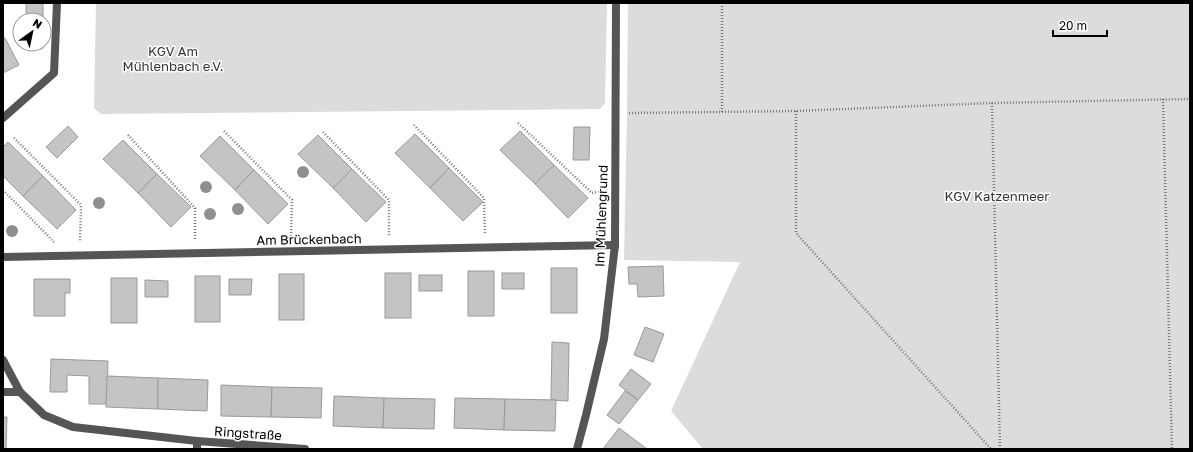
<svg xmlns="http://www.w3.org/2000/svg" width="1193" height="452" viewBox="0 0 1193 452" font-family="'Golos Text',sans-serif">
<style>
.green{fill:#dcdcdc}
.building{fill:#c4c4c4;stroke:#999}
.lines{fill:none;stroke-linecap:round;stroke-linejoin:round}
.path{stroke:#777;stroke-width:2.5;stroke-dasharray:1 2;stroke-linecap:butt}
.street{stroke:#555;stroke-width:8}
.tree{fill:#8f8f8f}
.labels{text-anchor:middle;stroke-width:3;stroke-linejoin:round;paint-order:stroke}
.park-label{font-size:13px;fill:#333;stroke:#fff}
.street-label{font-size:13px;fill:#000;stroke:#fff}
</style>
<rect width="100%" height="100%" fill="#fff"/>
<!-- green -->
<g class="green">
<polygon points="96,3 607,3 605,103 600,109 101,114 94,108"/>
<polygon points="628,3 1190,3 1190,449 703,449 671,411 740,262 624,260 627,113"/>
</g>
<!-- building -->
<g class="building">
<rect x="26" y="3" width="17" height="17"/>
<polygon points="3,38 5,38 19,65 3,73"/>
<polygon points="25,44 42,44 42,49 25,48"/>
<polygon points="68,126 78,137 57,158 46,147"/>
<polygon points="574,127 590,127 589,160 573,160"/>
<polygon points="520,131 554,165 535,184 500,150"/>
<polygon points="415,134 449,168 430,188 395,153"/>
<polygon points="318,135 352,169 333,188 298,154"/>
<polygon points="220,136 254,170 235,190 200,156"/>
<polygon points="123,140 157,174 138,193 103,159"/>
<polygon points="8,142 43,176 23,196 3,176 3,147"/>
<polygon points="554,165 588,198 568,218 535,184"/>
<polygon points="449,168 483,202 463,221 430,188"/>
<polygon points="352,169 386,202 366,222 333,188"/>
<polygon points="254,170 288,204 268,224 235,190"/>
<polygon points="157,174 191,207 171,227 138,193"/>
<polygon points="43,176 76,210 57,229 23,196"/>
<polygon points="663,266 664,296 638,297 637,284 629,284 628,267"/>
<rect x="551" y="268" width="26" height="45"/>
<rect x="468" y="271" width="26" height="45"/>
<rect x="385" y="273" width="26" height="45"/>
<rect x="502" y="273" width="22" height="16"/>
<rect x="279" y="274" width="25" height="46"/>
<rect x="419" y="275" width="23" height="16"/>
<rect x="195" y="276" width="25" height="46"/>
<rect x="111" y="278" width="26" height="45"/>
<polygon points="34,279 70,279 70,293 65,293 65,316 34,316"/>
<polygon points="229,279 252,279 251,295 229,295"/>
<polygon points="145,280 168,281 168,297 145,297"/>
<polygon points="645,327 664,334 653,362 634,355"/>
<polygon points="552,342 569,343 568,401 551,400"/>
<polygon points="51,359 108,361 107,404 89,404 89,376 67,375 67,392 50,392"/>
<polygon points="631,369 651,384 638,400 619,385"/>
<polygon points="107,376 158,378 158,409 106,407"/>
<polygon points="158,378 208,380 207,411 158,409"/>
<polygon points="221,385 272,387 271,417 221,416"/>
<polygon points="272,387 322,388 321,418 271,417"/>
<polygon points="625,391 638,400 619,424 607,415"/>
<polygon points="334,396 384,398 383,428 333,426"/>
<polygon points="384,398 435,399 434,429 383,428"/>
<polygon points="455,398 505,399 504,430 454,428"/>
<polygon points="505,399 556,400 555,431 504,430"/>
<polygon points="3,417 7,417 6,449 3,449"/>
<polygon points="619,428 647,449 603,449"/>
</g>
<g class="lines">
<!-- path -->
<g class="path">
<polyline points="722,3 722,112"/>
<polyline points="1163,99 1172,449"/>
<polyline points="992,103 1000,449"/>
<polyline points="796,111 796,233 991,449"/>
<polyline points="629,113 796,111 992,103 1190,99"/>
<polyline points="518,123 592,193 604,191"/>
<polyline points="414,125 484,198 485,234"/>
<polyline points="224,131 292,200 291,239"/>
<polyline points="323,132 389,200 389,236"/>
<polyline points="128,135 195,208 195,241"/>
<polyline points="14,138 81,205 80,242"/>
<polyline points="3,190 54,242"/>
</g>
<!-- street -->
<g class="street">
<polyline points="3,118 54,73 57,3"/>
<polyline points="3,257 615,245"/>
<polyline points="3,360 20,392 3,392"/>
<polyline points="20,392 44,415 73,427 197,441"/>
<polyline points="197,449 197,441 305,449"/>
<polyline points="577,449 586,415 604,339 615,245 616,3"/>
</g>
</g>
<!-- trees -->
<g class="tree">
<circle cx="303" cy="172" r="6"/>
<circle cx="206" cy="187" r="6"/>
<circle cx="99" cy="203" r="6"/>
<circle cx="238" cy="209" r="6"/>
<circle cx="210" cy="214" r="6"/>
<circle cx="12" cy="231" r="6"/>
</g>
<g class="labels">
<!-- park labels -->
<g class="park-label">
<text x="173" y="56">KGV Am<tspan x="173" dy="15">Mühlenbach e.V.</tspan></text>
<text x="997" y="201">KGV Katzenmeer</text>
</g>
<!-- street labels -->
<g class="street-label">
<text transform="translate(601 216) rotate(-88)" y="5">Im Mühlengrund</text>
<text transform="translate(309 239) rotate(-1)" y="5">Am Brückenbach</text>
<text transform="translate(248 433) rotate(4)" y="5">Ringstraße</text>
</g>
</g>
<!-- border -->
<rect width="1193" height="452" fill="none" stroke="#000000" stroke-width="8"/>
<!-- north arrow -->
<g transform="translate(32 32) rotate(33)"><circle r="19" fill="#ffffff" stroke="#999999"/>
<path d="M0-3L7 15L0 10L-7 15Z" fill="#000000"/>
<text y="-6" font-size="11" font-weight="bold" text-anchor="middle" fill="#000000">N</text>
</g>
<!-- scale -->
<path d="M1053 30v6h54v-6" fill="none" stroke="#000000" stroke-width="2"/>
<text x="1059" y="30" font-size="12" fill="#000000" stroke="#ffffff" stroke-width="3" paint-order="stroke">20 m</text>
</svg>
